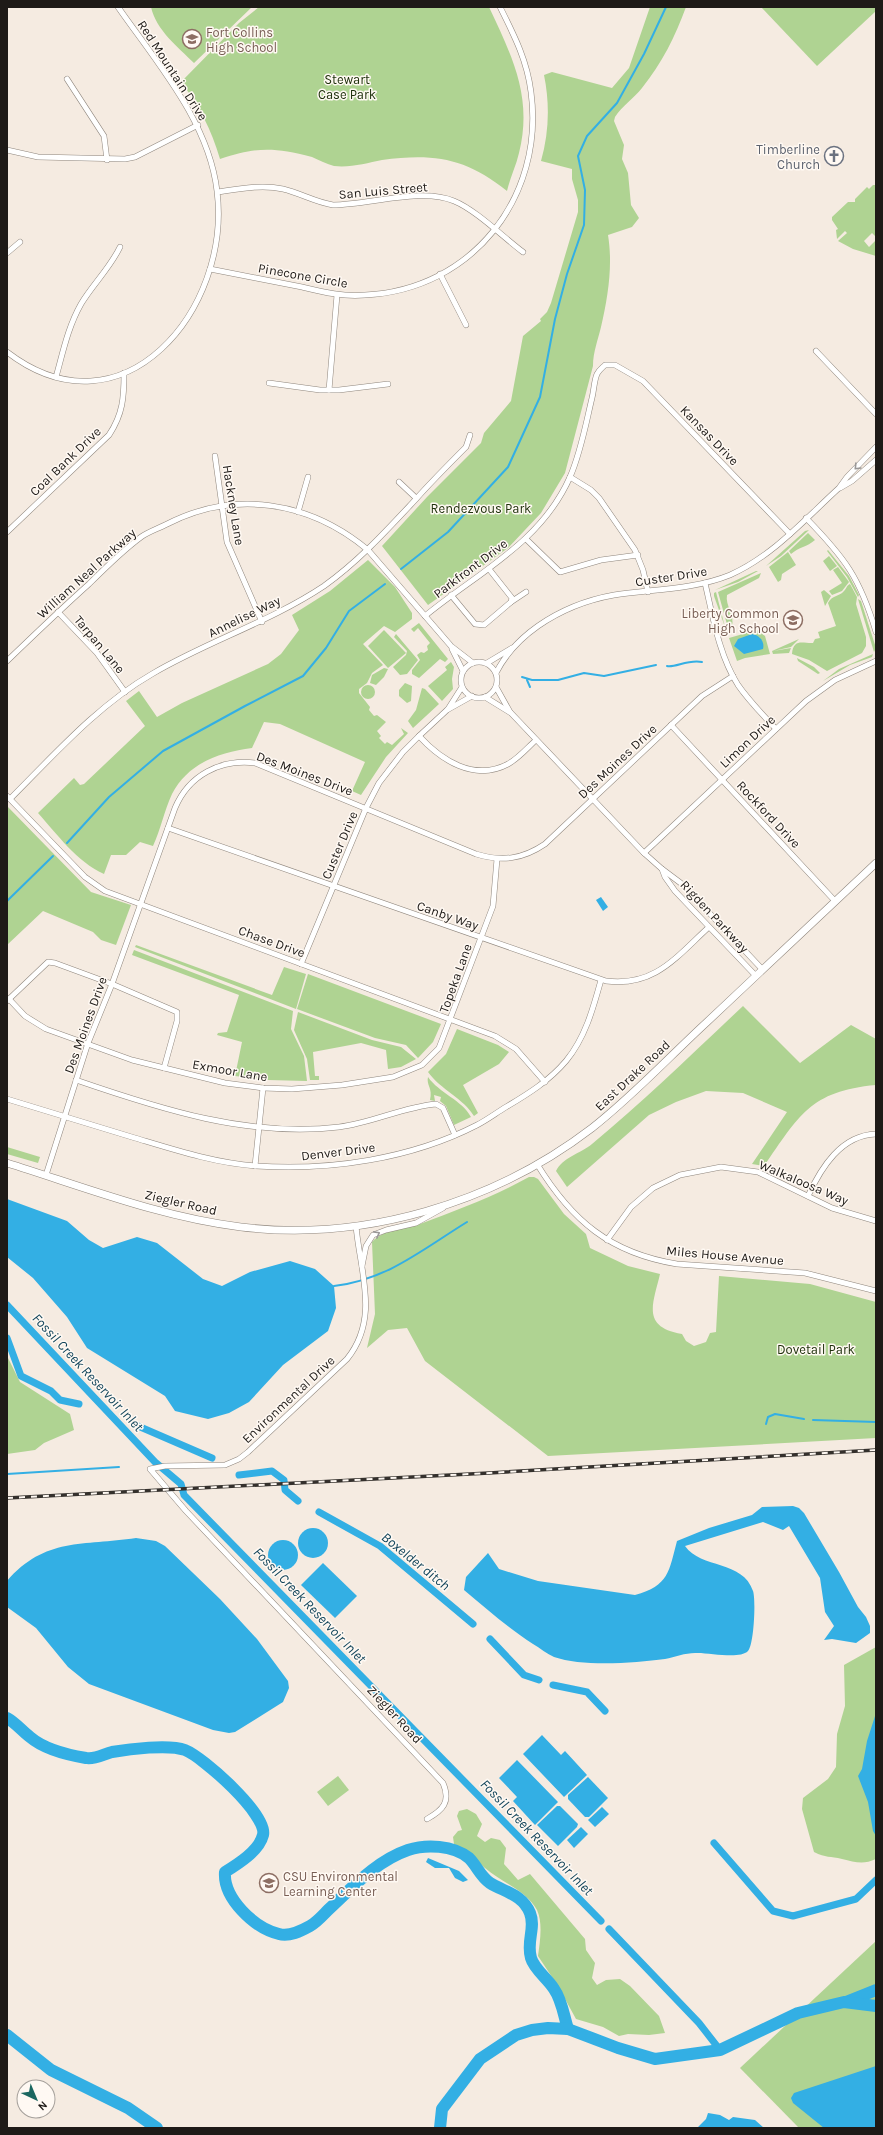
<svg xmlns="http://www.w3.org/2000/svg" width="883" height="2135" viewBox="0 0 883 2135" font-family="Karla,sans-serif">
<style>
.green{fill:#afd392}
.water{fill:#33afe4}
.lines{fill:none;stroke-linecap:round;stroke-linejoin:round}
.stream{stroke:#33afe4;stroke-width:2}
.canal{stroke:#33afe4;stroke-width:7}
.river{stroke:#33afe4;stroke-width:12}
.minor-casing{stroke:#8f867d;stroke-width:6}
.secondary-casing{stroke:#8f867d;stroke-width:8}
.minor{stroke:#fff;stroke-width:5}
.secondary{stroke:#fff;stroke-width:7}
.rail-casing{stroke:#34302c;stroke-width:3.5}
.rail{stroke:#fff9f3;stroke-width:2;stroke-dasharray:6;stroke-linecap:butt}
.oneway{stroke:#9a9897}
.labels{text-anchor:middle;stroke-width:3;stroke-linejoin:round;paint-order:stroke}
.education-label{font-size:13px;fill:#785e54;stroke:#fff9f3;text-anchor:start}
.street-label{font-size:13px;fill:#1e1a17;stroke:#fff9f3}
.park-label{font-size:13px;fill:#20320d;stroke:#fff9f3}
.worship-label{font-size:13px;fill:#5b616d;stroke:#fff9f3;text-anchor:end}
.water-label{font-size:14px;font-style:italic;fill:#12445a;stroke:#fff9f3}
</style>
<rect width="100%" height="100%" fill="#f5ebe1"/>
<!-- green -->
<g class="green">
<path d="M151,7h101l-58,56c-16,-16 -38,-33 -43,-56z"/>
<path d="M259,7h230c23,49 44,90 30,146 -3,13 -9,25 -12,38 -41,-33 -73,-38 -125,-31 -15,3 -32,8 -48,6 -7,-2 -15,-6 -22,-9 -39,-10 -55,-10 -92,2 -9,-30 -20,-52 -39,-77l58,-59z"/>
<path d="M650,7h36c-11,30 -24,56 -44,81 -8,10 -20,18 -27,29l-1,4 10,24 -2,14 6,14 3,32 8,13 -7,9 -24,8c5,30 0,62 -7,92 -3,13 -8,25 -8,39l-28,107 -24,40 -33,35 -80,57 -46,-59 45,-49 54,-54 3,-10 27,-32 12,-65 18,-15 -1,-2 7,-7 4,-9 27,-91v-12l-6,-21v-10l-31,-8c8,-28 9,-57 3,-86l8,-3 60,16 17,-20z"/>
<polygon points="761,7 876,7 876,11 817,66"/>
<polygon points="873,185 876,185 876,237 872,233 864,241 869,247 876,240 876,256 853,249 838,241 847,233 845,231 837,239 836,230 838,229 832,220 832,217 848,202 855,202 855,199 867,187 869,189"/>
<polygon points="809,530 781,556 766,566 805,531"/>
<path d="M808,533l7,7c-8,7 -16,7 -24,14l-2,-3z"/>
<polygon points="828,550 849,576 859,595 858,597 847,577 827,551"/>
<polygon points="788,552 796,565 782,574 781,580 778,582 769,567"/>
<polygon points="829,556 837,566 830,571 823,561"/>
<path d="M368,560l27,27 17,26v6l-17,13 -11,-6 -21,18 20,21 -11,8 -5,10 -8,6v4l11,14 -1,3 5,6 3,-1 9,7 -9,9 4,5 -2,2 6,6 2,-2 5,3 12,-11 -3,-6 7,5 -22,24 -25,38 -9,-4 13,-29 -85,-38 -16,-2 -12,26c-32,4 -64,15 -80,46 -8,17 -11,35 -19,52l-13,-4 -14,13h-15l-7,19c-27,-12 -47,-40 -66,-61l36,-35 6,7 4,-1 61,-58 -19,-25 13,-10 18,26 25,-14 86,-39 13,-10 18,-24 -7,-15 38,-24z"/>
<polygon points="838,567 849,582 842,591 832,595 829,591 842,583 833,570"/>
<polygon points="756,571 758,571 738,582 715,590"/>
<path d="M761,573l-2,5 -32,17c-2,10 8,21 5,31l-4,2 -10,-36z"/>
<path d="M850,584l7,13 -1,7 10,33v9l-4,7 -35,18 -18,-11 -17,-6c1,-17 13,-10 21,-11l2,-4 5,-1 -2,-6 18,-6 -8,-23c4,-8 11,-6 16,-12 3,-3 2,-5 6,-7z"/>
<polygon points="824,590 831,596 825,606 821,592"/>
<polygon points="716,592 725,627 714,596 714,593"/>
<polygon points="858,599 861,601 876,648 874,652"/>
<polygon points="419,623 448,659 445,662 440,659 419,678 412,674 412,670 420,660 417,655 421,652 424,653 428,650 427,646 430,643 418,628 414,632 411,629"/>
<polygon points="384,630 406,653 388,668 368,646"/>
<polygon points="757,630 765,636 770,654 745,658 737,661 729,638"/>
<polygon points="396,634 418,660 407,674 400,675 393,667 406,655 407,651 394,637"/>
<polygon points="799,639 791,647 773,651 791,648 789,653 773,654 772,651"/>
<polygon points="873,654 872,657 850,665 823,681 839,669"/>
<polygon points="797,658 814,667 820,673 818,674 798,661"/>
<polygon points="451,662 454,667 452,679 453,689 442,701 428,686 447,670 445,667"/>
<polygon points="384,668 388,669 384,677 376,685 370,683 372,675"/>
<polygon points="405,683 412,686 411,701 407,703 399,696 399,690"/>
<circle cx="368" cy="692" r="7"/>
<polygon points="422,688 425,689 439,704 413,728 408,721 416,710"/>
<polygon points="7,806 91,892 131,905 116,945 101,940 93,932 43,911 7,945"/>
<polygon points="136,945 272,995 284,967 306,974 296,1009 135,947"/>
<polygon points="134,950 293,1011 291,1029 304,1056 307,1081 268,1080 235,1076 242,1042 217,1035 218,1033 227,1032 239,995 132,955"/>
<polygon points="308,974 441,1024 433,1042 418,1058 406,1045 375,1038 297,1009"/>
<path d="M743,1006l57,57 51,-38 25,14v46c-66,6 -77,31 -112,81l-12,-2 35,-52 -44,-19 -37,-2 -30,11 -27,13 -82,72 -11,-16c6,-13 25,-18 36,-27 52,-43 101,-91 151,-138z"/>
<polygon points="298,1012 372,1040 401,1047 416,1059 401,1067 388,1069 386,1050 361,1043 313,1052 315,1076 319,1076 319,1080 310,1080 307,1059 294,1030"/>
<path d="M457,1029l41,16 11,7 -10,12 -36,21 15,28 -4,3c-10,-17 -34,-27 -46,-44l18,-18z"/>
<path d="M428,1077c11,16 34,23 43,40l-17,8 -8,-19 -6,-5 1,-4 -7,-2 1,6 -5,-1c3,-12 -4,-15 -2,-23z"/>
<polygon points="7,1147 40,1157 38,1163 7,1154"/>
<path d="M529,1177h5l4,2 26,35 22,20 4,14 38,18 32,8c-7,30 -19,53 22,60l4,7 8,5 12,-4 4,-9 6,-1 3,-56 91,8 66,18v136l-328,18 -123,-95 -18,-33 -19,2 -21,18 8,-34 -3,-72c13,-14 31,-12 48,-18 37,-14 75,-28 109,-47z"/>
<polygon points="7,1356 20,1382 70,1414 74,1430 44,1443 35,1450 7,1454"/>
<path d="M876,1647v212c-13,6 -21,3 -34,0 -12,-3 -16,-1 -28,-7l-12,-43 1,-11 25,-19 8,-12 1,-33 8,-28 -1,-41z"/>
<polygon points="338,1776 349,1790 328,1806 317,1792"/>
<path d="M467,1809l9,5 6,10 -5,12 8,6 6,-4 9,2 6,8 -2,16 14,16 12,-6 55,65 1,11 9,13 -3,15 5,7 9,-5 14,-1 10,7 29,30 6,17 -16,2 -21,-1 -9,2 -16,-9 -27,-8 -18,-33 -20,-30c2,-14 5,-33 -1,-46 -10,-19 -36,-28 -52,-42 -10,-9 -19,-16 -31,-24l-1,-7 5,-6 4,-1 -5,-14 2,-5z"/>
<polygon points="876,1941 876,2128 799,2128 740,2068"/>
</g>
<!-- water -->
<g class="water">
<path d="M752,634c7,1 13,7 11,15l-19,5 -10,-8 4,-7z"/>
<polygon points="601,897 608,907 603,911 596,900"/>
<polygon points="7,1199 67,1221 89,1240 103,1248 137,1237 157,1243 203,1279 222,1286 250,1272 290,1261 315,1269 334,1286 336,1308 328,1331 283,1365 249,1402 229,1413 208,1419 175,1411 165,1396 87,1348 67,1317 33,1278 7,1257"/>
<path d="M793,1506l6,2 5,5 35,59 19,35 8,10 4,9v7l-14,10 -24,-4 -8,1 10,-14 -9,-14 -5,-34 -31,-52 -6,4 -20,-8 -78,24c16,23 58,14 68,45 3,8 1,54 -5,60 -9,9 -40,1 -53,2 -10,0 -20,4 -30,6 -31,4 -82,8 -111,-2 -7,-3 -14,-9 -21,-13 -25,-16 -46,-35 -69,-54l2,-13 22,-24 11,16 39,12 97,14c34,-9 34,-24 42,-54l32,-13 43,-13 10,-8z"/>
<circle cx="313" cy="1543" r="15"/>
<path d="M136,1538l20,3 9,5 55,53 37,40 31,42 1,7 -6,14 -48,30 -6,1 -16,-3 -124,-46 -21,-17 -32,-39 -29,-21v-26c38,-44 76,-35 129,-43z"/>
<circle cx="283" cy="1555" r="15"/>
<polygon points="323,1563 357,1596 335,1618 301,1585"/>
<polygon points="876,1713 876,1836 873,1831 868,1802 858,1776 862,1769 867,1741"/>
<polygon points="542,1735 561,1755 565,1751 587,1775 564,1797 523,1754"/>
<polygon points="517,1760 558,1802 535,1825 513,1801 517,1797 499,1778"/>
<polygon points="588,1777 608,1798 589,1817 585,1817 568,1799 568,1795"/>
<polygon points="557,1806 560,1806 578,1824 577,1827 558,1846 537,1825"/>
<polygon points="602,1807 609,1814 595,1827 588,1820"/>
<polygon points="581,1827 588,1834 574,1848 567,1840"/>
<polygon points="428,1858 459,1871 468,1880 463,1882 455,1878 449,1868 435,1868 426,1862"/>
<polygon points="876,2066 876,2128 824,2128 793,2103 791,2098 794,2093"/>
<polygon points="708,2113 720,2115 729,2120 733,2117 755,2120 764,2128 697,2128 706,2119"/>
</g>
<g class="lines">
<!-- stream -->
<g class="stream">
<polyline points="401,569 448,532 508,467 540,397 555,319 567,274 584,225 585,190 578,156 587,136 617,103 644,54 666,7"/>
<path d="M667,666c8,2 21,-7 35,-4"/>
<polyline points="522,677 532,680 558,680 584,673 604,676 656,665"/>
<polyline points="527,680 530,687"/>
<polyline points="67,843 109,797 163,751 245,706 303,676 326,648 349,611 385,584"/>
<polyline points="7,901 53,856"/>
<path d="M334,1286c53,-6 89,-37 133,-64"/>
<polyline points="813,1420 876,1422"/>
<polyline points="766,1424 768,1417 775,1414 804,1419"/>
<polyline points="7,1474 119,1467"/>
</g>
<!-- canal -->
<g class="canal">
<polyline points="7,1305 155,1462 181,1484 184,1495 601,1921"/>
<polyline points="7,1338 21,1376 51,1391 60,1400 79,1404"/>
<polyline points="138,1426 212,1458"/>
<polyline points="239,1475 272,1471 284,1480 285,1490 298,1501"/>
<polyline points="319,1512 380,1546 473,1624"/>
<polyline points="490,1639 524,1675 539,1680"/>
<polyline points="553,1685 587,1692 605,1711"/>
<polyline points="714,1843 773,1911 793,1916 856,1899 876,1880"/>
<polyline points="609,1929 699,2023 720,2050"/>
</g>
<!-- river -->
<g class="river">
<path d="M7,1718c9,5 15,13 23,19 14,12 38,18 56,21 8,2 18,-4 26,-6 17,-3 57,-8 73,-2 18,7 83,65 78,85 -4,16 -25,29 -38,37 -2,26 29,56 54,62 10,3 22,-3 31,-8 7,-4 13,-11 18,-16 24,-22 48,-49 80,-60 18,-6 45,-5 61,8 8,8 11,18 21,25 15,9 33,12 40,30 6,15 -4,28 1,45 3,11 17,21 23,31 8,11 10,28 14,40"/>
<polyline points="846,2002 876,1990"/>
<polyline points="7,2035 51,2070 128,2108 157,2128"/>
<polyline points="440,2128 442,2109 480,2059 516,2035 532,2030 548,2028 568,2029 618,2048 655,2059 720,2050 798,2013 844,2002 876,2006"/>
</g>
<defs>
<g id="minor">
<polyline points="67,79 104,136 107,160"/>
<polyline points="7,150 38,157 125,159 135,157 198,125"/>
<path d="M218,192c20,-3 44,-8 65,-3 17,4 32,13 50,16 36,0 89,-18 121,-4 22,9 49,36 69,51"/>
<polyline points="7,253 20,242"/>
<path d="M210,269c31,6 61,12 92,18 21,5 41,10 63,8 107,-5 180,-98 166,-203 -4,-32 -17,-57 -31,-85"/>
<polyline points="440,274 466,325"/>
<polyline points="816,351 876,414"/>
<path d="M7,352c116,89 225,-43 210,-161 -8,-69 -60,-128 -99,-184"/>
<path d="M56,377c7,-25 12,-50 25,-73 12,-20 29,-36 39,-57"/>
<polyline points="269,383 320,390 339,390 388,384"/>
<polyline points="329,390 337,295"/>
<polyline points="215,456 227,542 262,622"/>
<polyline points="570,477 591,490 599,498 635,550 643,570 648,592"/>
<polyline points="399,482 416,498"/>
<polyline points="840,488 852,481 876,460"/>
<polyline points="298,512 308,477"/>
<path d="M806,518c39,40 54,60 70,114"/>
<path d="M7,532l102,-97c14,-21 15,-38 15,-62"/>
<polyline points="526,539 560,572 601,560 638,555"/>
<path d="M705,583c8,34 14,72 33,102 11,16 25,30 38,44"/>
<polyline points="451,595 475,624 484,625 511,602 512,598 489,569"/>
<polyline points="511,602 526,592"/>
<polyline points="58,612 97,653 125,692"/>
<path d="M425,616c52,-43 116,-73 145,-139 11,-25 16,-54 22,-79 2,-8 2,-17 5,-24 2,-4 5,-6 8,-9h10l28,16 147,153"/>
<polyline points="452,649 463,671"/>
<path d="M7,661c27,-26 54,-52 82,-77 16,-16 33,-33 52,-47 7,-5 16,-8 24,-12 69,-36 144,-24 203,25l83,96 22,17"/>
<circle cx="479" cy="680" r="18"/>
<polyline points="487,663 512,648"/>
<path d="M496,673c9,-18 25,-35 42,-47 23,-16 48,-26 76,-31 38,-6 79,-5 116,-20 43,-19 75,-56 109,-87l8,-11 29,-30"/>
<polyline points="496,687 510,712"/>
<polyline points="485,697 511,713 644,853 662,869 682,884 762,969"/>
<polyline points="448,709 462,687"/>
<polyline points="671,725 835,901"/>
<path d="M419,736c22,24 55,46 89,28 11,-6 19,-16 28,-24"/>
<polyline points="7,796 85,877 105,891 495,1036 516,1049 545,1082"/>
<path d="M10,799c44,-44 88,-94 142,-125 56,-33 118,-52 172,-88 35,-25 63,-56 92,-87 16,-18 33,-35 50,-52l4,-12"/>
<path d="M168,828l438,153c49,6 70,-24 103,-54"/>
<polyline points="644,853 806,701 835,680 876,661"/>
<polyline points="662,869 665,877 675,891 756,976"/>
<polyline points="301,964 366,808 379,783 403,752 419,736 447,710 472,696"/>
<polyline points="9,999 25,1016 46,1029 132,1060 225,1083 263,1088 292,1089 342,1085 393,1077 422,1065 439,1048 493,906 497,859"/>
<polyline points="7,1001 48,962 55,963 112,984 177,1012 177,1021 164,1068"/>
<path d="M76,1080c84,29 174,58 263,47 33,-4 64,-20 97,-23l7,4 12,27"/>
<path d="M7,1099c43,13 86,26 128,39 40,12 80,25 121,28 73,5 155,-7 221,-41 10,-5 19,-12 29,-18 22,-13 43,-26 60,-46 19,-23 27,-52 35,-81"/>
<path d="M537,1164c35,57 73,89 140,100l128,9 71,18"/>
<polyline points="255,1166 263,1088"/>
<path d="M46,1175l42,-132 24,-59 63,-176c14,-33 45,-49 80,-45l221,91c26,8 47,5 69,-10l157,-148 31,-20"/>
<path d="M808,1196c13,-28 33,-61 68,-62"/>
<path d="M356,1226c4,46 24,92 -9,133l-99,93 -9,7 -14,6 -60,1 -15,3 36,42 257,272c8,19 0,27 -16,36"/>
<polyline points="607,1240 631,1207 653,1188 680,1175 721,1167 758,1172 832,1208 876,1221"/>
<polyline points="362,1266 366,1246 373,1235 386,1230 416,1223 443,1208"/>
</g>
<path id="secondary" d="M7,1163c77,24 153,54 234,64 123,15 253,-24 351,-99 41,-32 77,-71 115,-106 56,-53 113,-106 169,-159"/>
</defs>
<!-- minor casing -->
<use href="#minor" class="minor-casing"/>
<!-- secondary casing -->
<use href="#secondary" class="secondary-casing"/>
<!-- minor -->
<use href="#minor" class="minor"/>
<!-- secondary -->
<use href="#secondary" class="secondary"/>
<defs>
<polyline id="rail" points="7,1498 489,1473 876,1450"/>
</defs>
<!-- rail casing -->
<use href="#rail" class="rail-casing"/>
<!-- rail -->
<use href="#rail" class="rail"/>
</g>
<!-- one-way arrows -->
<defs><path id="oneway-chevron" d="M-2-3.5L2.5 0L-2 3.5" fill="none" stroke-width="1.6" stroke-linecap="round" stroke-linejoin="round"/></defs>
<g class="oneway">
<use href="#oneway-chevron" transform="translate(857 467) rotate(134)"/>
<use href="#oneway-chevron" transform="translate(377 1234) rotate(-28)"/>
</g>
<!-- icons -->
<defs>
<symbol id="school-ring" viewBox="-11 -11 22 22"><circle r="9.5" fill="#fff9f3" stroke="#8d6e63" stroke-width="1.5"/><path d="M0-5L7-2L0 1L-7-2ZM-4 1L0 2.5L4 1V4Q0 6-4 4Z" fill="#8d6e63"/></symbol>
<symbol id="church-ring" viewBox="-11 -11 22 22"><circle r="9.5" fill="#fff9f3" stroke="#6b7280" stroke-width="1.5"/><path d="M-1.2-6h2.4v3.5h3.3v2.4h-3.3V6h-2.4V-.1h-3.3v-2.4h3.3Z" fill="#6b7280"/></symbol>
<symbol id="university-ring" viewBox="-11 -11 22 22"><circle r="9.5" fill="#fff9f3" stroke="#8d6e63" stroke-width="1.5"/><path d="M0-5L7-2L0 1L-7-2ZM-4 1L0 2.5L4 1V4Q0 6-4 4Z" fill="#8d6e63"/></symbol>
</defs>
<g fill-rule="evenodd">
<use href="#school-ring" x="181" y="28" width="22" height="22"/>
<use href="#church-ring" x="823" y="145" width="22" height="22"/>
<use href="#school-ring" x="782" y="609" width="22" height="22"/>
<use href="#university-ring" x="258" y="1872" width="22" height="22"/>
</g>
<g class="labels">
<!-- education labels -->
<g class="education-label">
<text x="206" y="37">Fort Collins<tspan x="206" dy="15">High School</tspan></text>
<text x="779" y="618" text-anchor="end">Liberty Common<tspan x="779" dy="15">High School</tspan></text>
<text x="283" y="1881">CSU Environmental<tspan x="283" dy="15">Learning Center</tspan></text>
</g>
<!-- street labels -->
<g class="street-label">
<text transform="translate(173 70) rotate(57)" y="5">Red Mountain Drive</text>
<text transform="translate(383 190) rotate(-5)" y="5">San Luis Street</text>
<text transform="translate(303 275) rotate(10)" y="5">Pinecone Circle</text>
<text transform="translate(710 435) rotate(46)" y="5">Kansas Drive</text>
<text transform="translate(65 461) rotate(-44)" y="5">Coal Bank Drive</text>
<text transform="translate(234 505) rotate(81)" y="5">Hackney Lane</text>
<text transform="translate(470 568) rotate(-37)" y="5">Parkfront Drive</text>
<text transform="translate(86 573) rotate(-42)" y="5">William Neal Parkway</text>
<text transform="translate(671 576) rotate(-9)" y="5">Custer Drive</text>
<text transform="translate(244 616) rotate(-26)" y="5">Annelise Way</text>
<text transform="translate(100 644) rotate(50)" y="5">Tarpan Lane</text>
<text transform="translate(747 741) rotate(-43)" y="5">Limon Drive</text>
<text transform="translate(617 761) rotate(-43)" y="5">Des Moines Drive</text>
<text transform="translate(305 773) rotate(21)" y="5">Des Moines Drive</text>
<text transform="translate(769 814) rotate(47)" y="5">Rockford Drive</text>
<text transform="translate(339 845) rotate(-67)" y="5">Custer Drive</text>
<text transform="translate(448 915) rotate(19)" y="5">Canby Way</text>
<text transform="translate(715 916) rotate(47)" y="5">Rigden Parkway</text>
<text transform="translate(272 941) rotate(20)" y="5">Chase Drive</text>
<text transform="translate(455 978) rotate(-70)" y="5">Topeka Lane</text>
<text transform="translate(85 1025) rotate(-70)" y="5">Des Moines Drive</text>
<text transform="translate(230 1070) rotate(10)" y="5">Exmoor Lane</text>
<text transform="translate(632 1075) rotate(-43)" y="5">East Drake Road</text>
<text transform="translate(338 1151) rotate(-7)" y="5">Denver Drive</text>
<text transform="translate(804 1182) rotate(23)" y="5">Walkaloosa Way</text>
<text transform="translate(181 1202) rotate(13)" y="5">Ziegler Road</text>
<text transform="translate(725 1255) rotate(5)" y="5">Miles House Avenue</text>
<text transform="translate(288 1399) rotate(-43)" y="5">Environmental Drive</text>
<text transform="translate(395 1714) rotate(47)" y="5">Ziegler Road</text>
</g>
<!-- park labels -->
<g class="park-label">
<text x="347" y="84">Stewart<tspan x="347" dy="15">Case Park</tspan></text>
<text x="481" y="513">Rendezvous Park</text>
<text x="816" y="1354">Dovetail Park</text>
</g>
<!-- worship labels -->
<g class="worship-label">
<text x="820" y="154">Timberline<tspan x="820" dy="15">Church</tspan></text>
</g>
<!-- water labels -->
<g class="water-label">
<text transform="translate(88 1372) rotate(47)" y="5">Fossil Creek Reservoir Inlet</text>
<text transform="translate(416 1561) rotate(39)" y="5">Boxelder ditch</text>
<text transform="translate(310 1605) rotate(46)" y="5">Fossil Creek Reservoir Inlet</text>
<text transform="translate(537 1837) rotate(46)" y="5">Fossil Creek Reservoir Inlet</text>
</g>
</g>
<!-- border -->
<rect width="883" height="2135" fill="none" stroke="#1e1a17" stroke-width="16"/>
<!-- north arrow -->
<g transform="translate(36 2099) rotate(136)"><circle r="19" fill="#fff9f3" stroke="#a5a09b"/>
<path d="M0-3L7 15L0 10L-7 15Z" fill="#1b6760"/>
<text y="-6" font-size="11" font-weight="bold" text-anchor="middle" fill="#1e1a17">N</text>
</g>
</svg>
